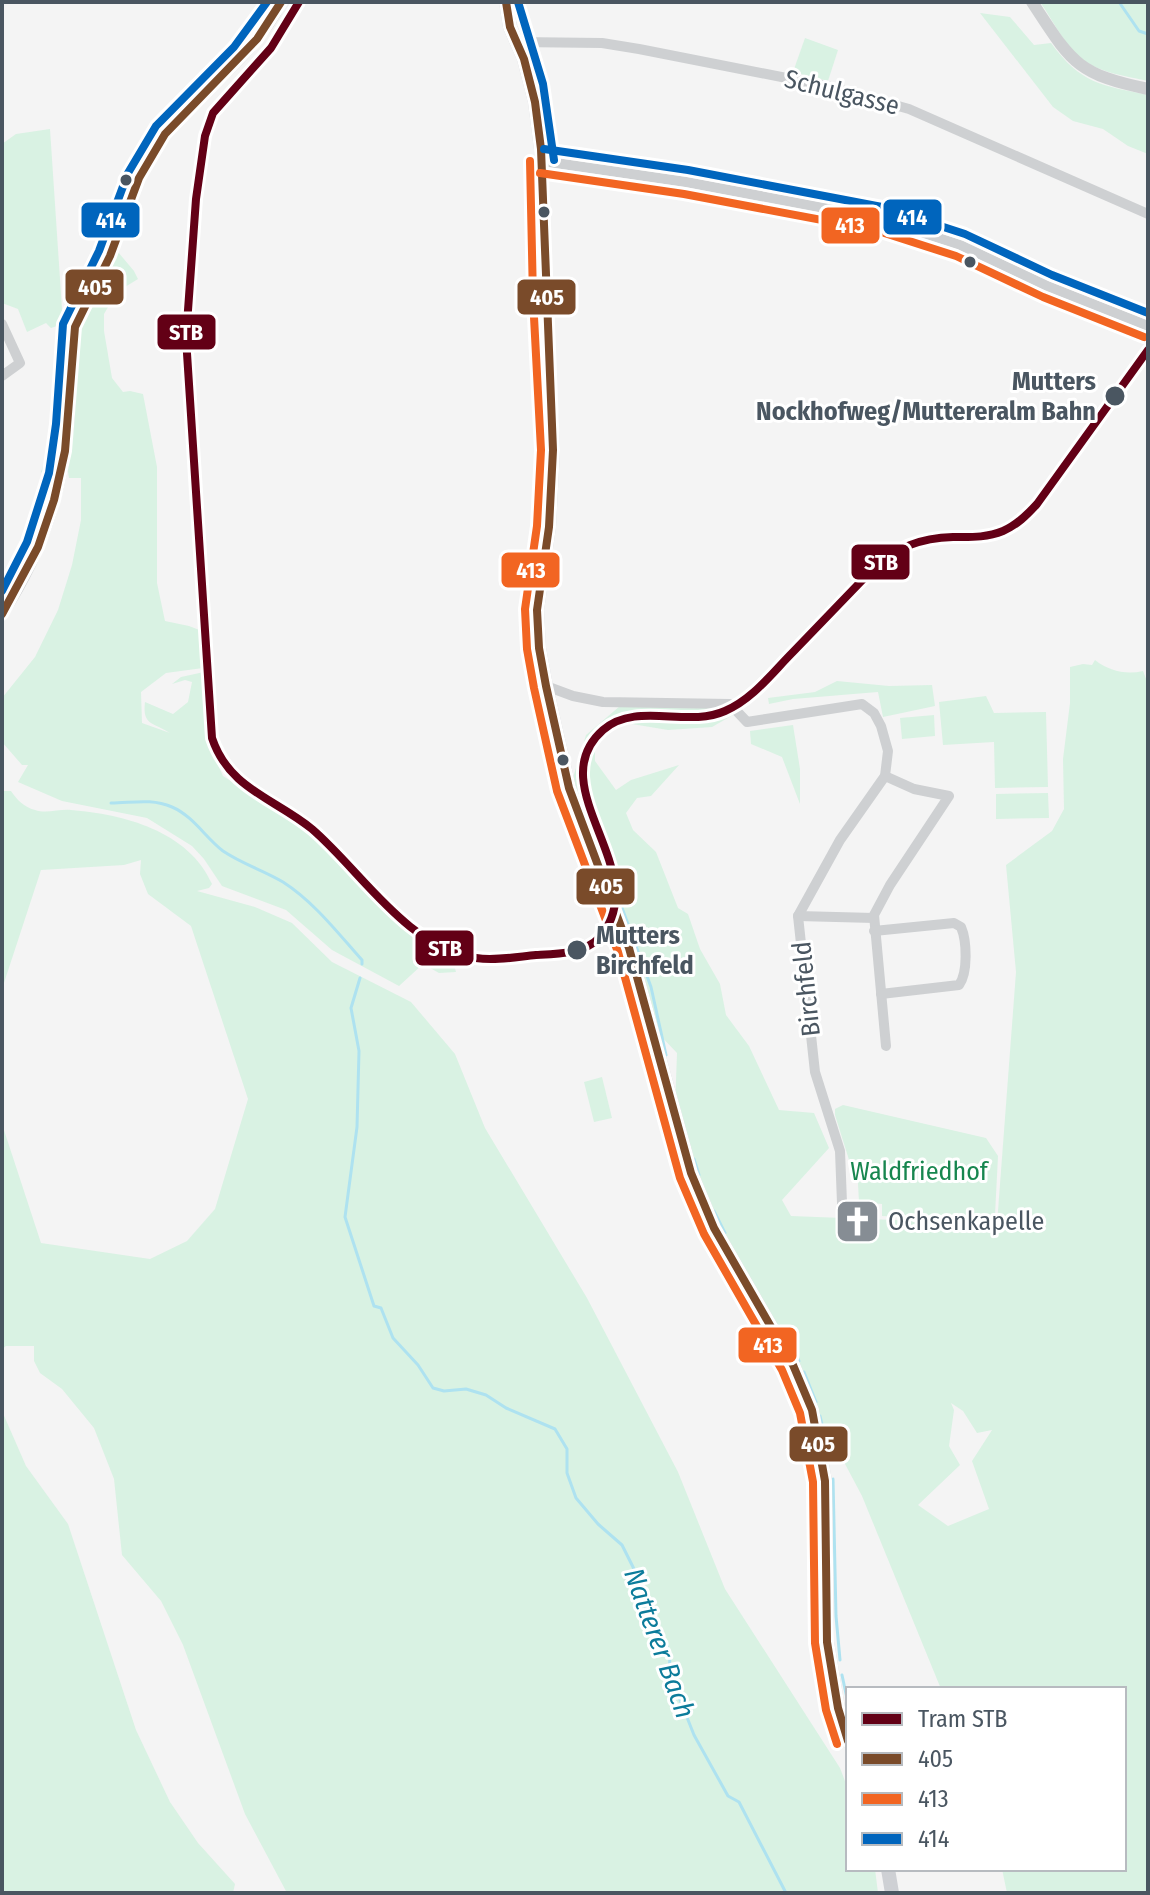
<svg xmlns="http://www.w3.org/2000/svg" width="1150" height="1895" viewBox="0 0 1150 1895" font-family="'Fira Sans Condensed',sans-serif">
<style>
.green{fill:#d9f2e3;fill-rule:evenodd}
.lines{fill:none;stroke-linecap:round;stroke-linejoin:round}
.stream{stroke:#aee2f0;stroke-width:3}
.minor{stroke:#ced0d2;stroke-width:10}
.tertiary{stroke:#ced0d2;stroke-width:12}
.secondary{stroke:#ced0d4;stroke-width:14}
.bus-1-casing{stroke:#fff;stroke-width:14}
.bus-2-casing{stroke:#fff;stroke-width:14}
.bus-3-casing{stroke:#fff;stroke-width:14}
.bus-1{stroke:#7a4b2a;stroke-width:8}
.bus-2{stroke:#f26522;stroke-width:8}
.bus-3{stroke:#0065bd;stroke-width:8}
.tram-1-casing{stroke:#fff;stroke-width:14}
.tram-1{stroke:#630016;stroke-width:8}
.bus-dot{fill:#4a5661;stroke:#fff;stroke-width:3}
.labels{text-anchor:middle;stroke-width:6;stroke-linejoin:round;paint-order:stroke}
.street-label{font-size:26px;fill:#4a5661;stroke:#fff}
.stop-label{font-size:26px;font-weight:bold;fill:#4a5661;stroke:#fff;text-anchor:end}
.park-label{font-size:26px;fill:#17864f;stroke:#fff}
.poi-label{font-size:26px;fill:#4a5661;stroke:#fff;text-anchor:start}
.water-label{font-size:28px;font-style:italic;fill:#0c7c9b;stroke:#fff}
.line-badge{stroke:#fff;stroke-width:3}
.badge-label{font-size:22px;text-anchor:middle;font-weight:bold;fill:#fff}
</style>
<rect width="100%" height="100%" fill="#f4f4f4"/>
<!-- green -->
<g class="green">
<path d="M1040,2h108v79c-22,-5 -48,-8 -66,-22 -18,-14 -29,-39 -42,-57z"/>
<path d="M980,13l30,4 24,28 17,-2c30,41 50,42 97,52v59l-20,-8 -25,-17 -30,-8 -20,-14z"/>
<polygon points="805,38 838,50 828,81 793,72"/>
<polygon points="50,129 63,324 51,328 46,323 27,332 18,309 2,303 2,144 16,134"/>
<path d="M118,252l16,19 4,8 -13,8 -4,-2 -17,29v17l8,47 11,14 7,-1 13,3 14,73v116l8,38 24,5 13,5 1,37 -37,5 -25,19 1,31 28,10c-16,-11 -28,-7 -25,-31l28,12 15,-12 4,-20 -7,-2 -13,4 9,-7 23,-5 5,73 14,31 87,56 111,111 31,15 4,14 -17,1 -16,-9 -24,22 -67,-36 -46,-40 -64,-24 -18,-27 -12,-13 -45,-28 -85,-17 -44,-19 10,-17h-6l-20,-23v-44l33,-41 23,-47 14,-45 9,-45v-42h-12l-2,-12 9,-117 4,-23z"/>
<polygon points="58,411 64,413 59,460 50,493 43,490 47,477 41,472 56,428 52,420"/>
<path d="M1095,660c14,11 31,15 48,11l5,13v1209h-141l-5,-24h122v-180h-183l-79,-193 -134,-253 -24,-53 -29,-82 2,-55 -20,-21 -45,-150 -40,-101 14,-46 34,-29h103l10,9 -21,12 -44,3 -48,-8 -16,10 -9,10v19l21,29 15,-10 48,-15 -28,31 -14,2 -11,15 7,17 23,22 22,56 10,6 12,35 20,35 6,31 23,31 30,64 35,3 15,35 -47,52 9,16 206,8 19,-252 -10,-107 46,-34 12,-22 -1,-50 7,-56v-36l13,-3 9,1zM951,1403l12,8 14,22 15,-3 -20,31 17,48 -41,17 -30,-21 42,-40 -11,-19 5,-36z"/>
<polygon points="837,681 889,686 932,685 935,706 883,717 878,692 793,699 769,704 768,698 815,692"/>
<polygon points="986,696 994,713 1046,712 1048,787 995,788 994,742 943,745 939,702"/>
<polygon points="934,715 935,736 902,739 900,718"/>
<polygon points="793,725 800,769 800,804 782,757 751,744 750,731"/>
<path d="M2,791h9c6,9 13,16 24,19 11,4 24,-1 36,0 52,4 118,21 141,74l-3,4 -12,3 58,16 37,16 40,39 79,40 44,52 30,74 102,170 91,174 47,117 115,179 8,21v80h27l3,24h-591l-42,-79 -62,-169 -22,-44 -39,-46 -8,-76 -20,-51 -32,-39 -22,-16 -6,-12v-15h-28l-4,3v-225l39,119 109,16 37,-18 28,-32 33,-110 -57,-173 -43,-32 -8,-20 1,-14 -17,5 -83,5 -39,119z"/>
<polygon points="1048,793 1049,818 996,819 996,794"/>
<polygon points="602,1077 612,1118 594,1122 584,1082"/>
<polygon points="843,1105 986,1138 998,1156 995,1215 982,1221 882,1216 882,1204 859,1202 857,1166 850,1163 835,1115 835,1109"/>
<polygon points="2,1411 26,1466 68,1524 136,1730 170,1802 198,1843 235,1884 233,1893 2,1893"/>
</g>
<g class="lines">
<!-- stream -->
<g class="stream">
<polyline points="1119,2 1139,31 1148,34"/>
<path d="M111,803c21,0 40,-5 61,4 21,9 33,30 51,44 19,13 40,19 60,31 31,20 54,50 79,78v4"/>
<polyline points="621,905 651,987 666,1055"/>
<polyline points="360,978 351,1008 359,1051 357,1127 345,1217 374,1306 381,1308 393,1338 418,1365 433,1388 444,1391 466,1389 486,1395 506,1408 555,1429 567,1449 567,1473 576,1498 598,1524 622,1545 639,1579 650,1628 666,1643 670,1657 669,1672 694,1735 728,1796 739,1802 786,1893"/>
<polyline points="694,1159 699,1175"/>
<polyline points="714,1211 725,1233"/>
<polyline points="779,1326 799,1361"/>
<polyline points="804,1372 816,1402"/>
<polyline points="820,1416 828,1448"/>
<polyline points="833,1479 836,1616 840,1660"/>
<polyline points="842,1675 848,1703"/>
</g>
<!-- minor -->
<g class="minor">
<polyline points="517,42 602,43 639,49 827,86 909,109 1148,214"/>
<polyline points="542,161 686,182 878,218 960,245 1047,286 1148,326"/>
<polyline points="2,324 20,363 2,376"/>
<polyline points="546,686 573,696 603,702 730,704 747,722 862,704 874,713 881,726 888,751 885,776 840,840 798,916 815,1072 840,1151 842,1203 847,1223"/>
<polyline points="885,776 914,789 949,796 890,885 874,915 886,1046"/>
<polyline points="798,916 874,918"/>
<path d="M874,931l80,-8 7,4c6,14 7,46 -2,58l-78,9"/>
</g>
<!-- tertiary -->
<g class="tertiary">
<path d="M1032,2c39,59 43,72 116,87"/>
<path d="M2,614c38,-58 60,-120 66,-189 3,-32 1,-65 7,-98 8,-25 25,-46 35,-71 18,-42 25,-85 55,-122 36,-45 91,-79 116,-132"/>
</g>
<!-- secondary -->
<g class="secondary">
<polyline points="506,2 510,27 524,59 535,102 541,149 545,297 553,450 549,527 537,610 539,648 546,686 569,788 629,948 691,1173 714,1228 793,1365 812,1410 825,1481 827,1642 838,1708 848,1741"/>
<polyline points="888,1869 892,1893"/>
</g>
<defs>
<g id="bus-1">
<polyline points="506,2 510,27 524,59 535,102 541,149 553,450 549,527 537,610 539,648 546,686 569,788 629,948 691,1173 714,1228 793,1365 812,1410 825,1481 827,1642 838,1708 848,1741"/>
<polyline points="2,614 38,547 54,500 65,451 75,327 110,256 139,178 165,134 257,39 281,2"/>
</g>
<g id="bus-2">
<polyline points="530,161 533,298 541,450 537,526 525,609 527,649 534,688 557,791 618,952 680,1178 704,1234 782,1370 800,1413 813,1482 815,1643 826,1710 837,1744"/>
<polyline points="540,173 684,194 875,230 956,256 1043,297 1144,337"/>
</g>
<g id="bus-3">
<polyline points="518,2 543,84 554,160"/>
<polyline points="544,149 688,170 882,207 965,234 1052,275 1148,313"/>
<polyline points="2,591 27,542 49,473 56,424 63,324 99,251 128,173 156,126 234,47 267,2"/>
</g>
</defs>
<!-- bus-1 casing -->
<use href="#bus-1" class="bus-1-casing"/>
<!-- bus-2 casing -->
<use href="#bus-2" class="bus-2-casing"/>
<!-- bus-3 casing -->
<use href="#bus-3" class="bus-3-casing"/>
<!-- bus-1 -->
<use href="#bus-1" class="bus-1"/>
<!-- bus-2 -->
<use href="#bus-2" class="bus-2"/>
<!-- bus-3 -->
<use href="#bus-3" class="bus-3"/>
<defs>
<path id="tram-1" d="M299,2l-28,46 -58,65 -8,23 -9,63 -10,139 26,400c17,51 62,60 100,91 51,44 93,117 164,129 19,3 40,-1 60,-3 20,-1 48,-1 63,-17 58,-65 -61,-151 4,-208 33,-29 84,-2 122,-19 28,-12 47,-38 68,-59 27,-28 53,-55 80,-83 23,-22 48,-31 80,-32 17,0 33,1 50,-6 14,-6 24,-16 34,-27l111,-154"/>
</defs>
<!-- tram-1 casing -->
<use href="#tram-1" class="tram-1-casing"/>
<!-- tram-1 -->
<use href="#tram-1" class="tram-1"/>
</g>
<!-- icons -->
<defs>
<symbol id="church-square" viewBox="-11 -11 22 22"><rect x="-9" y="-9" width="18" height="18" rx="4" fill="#868d94" stroke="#fff"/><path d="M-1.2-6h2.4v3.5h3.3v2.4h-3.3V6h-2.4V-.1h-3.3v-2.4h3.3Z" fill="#fff"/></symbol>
</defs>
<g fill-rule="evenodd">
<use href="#church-square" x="832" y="1196" width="51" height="51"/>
</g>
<!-- markers -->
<g class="bus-dot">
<circle cx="126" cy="180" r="7"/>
<circle cx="544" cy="212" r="7"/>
<circle cx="970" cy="262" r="7"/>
<circle cx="1115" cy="396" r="11"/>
<circle cx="563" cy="760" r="7"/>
<circle cx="577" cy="950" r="11"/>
</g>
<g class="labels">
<!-- street labels -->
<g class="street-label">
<text transform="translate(842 92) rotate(14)" y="9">Schulgasse</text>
<text transform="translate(806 989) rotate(-96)" y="9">Birchfeld</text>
</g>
<!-- stop labels -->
<g class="stop-label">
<text x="1096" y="390">Mutters<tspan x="1096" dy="30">Nockhofweg/Muttereralm Bahn</tspan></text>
<text x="596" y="944" text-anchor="start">Mutters<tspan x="596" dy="30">Birchfeld</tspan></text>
</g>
<!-- park labels -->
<g class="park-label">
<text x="919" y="1180">Waldfriedhof</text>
</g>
<!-- poi labels -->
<g class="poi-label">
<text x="888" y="1230">Ochsenkapelle</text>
</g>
<!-- water labels -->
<g class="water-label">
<text transform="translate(660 1643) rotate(70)" y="10">Natterer Bach</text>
</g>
</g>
<g class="line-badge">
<rect x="882" y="198" width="61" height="38" rx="8" fill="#0065bd"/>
<rect x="80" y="201" width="61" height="38" rx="8" fill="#0065bd"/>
<rect x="820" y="206" width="61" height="39" rx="8" fill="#f26522"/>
<rect x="64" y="268" width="61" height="38" rx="8" fill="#7a4b2a"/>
<rect x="516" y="278" width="61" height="38" rx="8" fill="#7a4b2a"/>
<rect x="156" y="313" width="61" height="38" rx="8" fill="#630016"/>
<rect x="850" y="543" width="61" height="38" rx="8" fill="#630016"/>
<rect x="500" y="551" width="61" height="38" rx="8" fill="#f26522"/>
<rect x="575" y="867" width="61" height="39" rx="8" fill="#7a4b2a"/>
<rect x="414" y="929" width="61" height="38" rx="8" fill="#630016"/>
<rect x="737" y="1326" width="61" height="38" rx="8" fill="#f26522"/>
<rect x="788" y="1425" width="61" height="38" rx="8" fill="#7a4b2a"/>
</g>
<g class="badge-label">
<text x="912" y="225">414</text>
<text x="111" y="228">414</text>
<text x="850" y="233">413</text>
<text x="95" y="295">405</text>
<text x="547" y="305">405</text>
<text x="186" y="340">STB</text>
<text x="881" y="570">STB</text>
<text x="531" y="578">413</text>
<text x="606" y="894">405</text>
<text x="445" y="956">STB</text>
<text x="768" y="1353">413</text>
<text x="818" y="1452">405</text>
</g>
<!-- border -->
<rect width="1150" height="1895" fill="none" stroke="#4a5661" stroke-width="8"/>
<!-- legend -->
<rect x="846" y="1687" width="280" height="184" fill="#ffffff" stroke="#b7bbc0" stroke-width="2"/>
<rect x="862" y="1713" width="40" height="12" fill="#630016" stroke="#b7bbc0" stroke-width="2"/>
<text x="918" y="1727" font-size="24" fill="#4a5661">Tram STB</text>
<rect x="862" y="1753" width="40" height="12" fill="#7a4b2a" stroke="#b7bbc0" stroke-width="2"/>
<text x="918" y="1767" font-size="24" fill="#4a5661">405</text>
<rect x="862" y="1793" width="40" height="12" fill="#f26522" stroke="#b7bbc0" stroke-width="2"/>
<text x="918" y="1807" font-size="24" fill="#4a5661">413</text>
<rect x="862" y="1833" width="40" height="12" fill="#0065bd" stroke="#b7bbc0" stroke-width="2"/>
<text x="918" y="1847" font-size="24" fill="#4a5661">414</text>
</svg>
